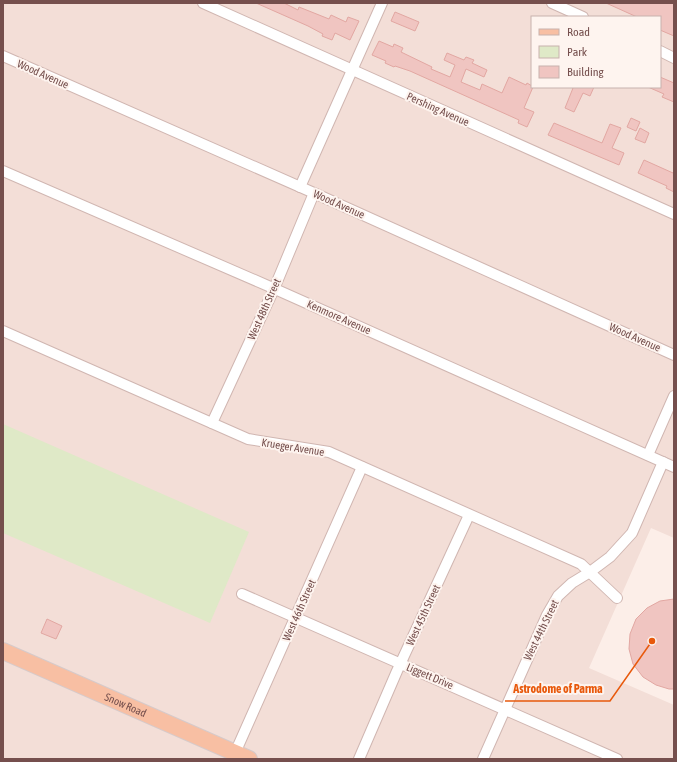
<svg xmlns="http://www.w3.org/2000/svg" width="677" height="762" viewBox="0 0 677 762" font-family="'Asap Condensed',sans-serif">
<style>
.residential{fill:#f3ded7;fill-rule:evenodd}
.green{fill:#dfe9c7}
.building{fill:#f0c5c1;stroke:#e2a7a2}
.lines{fill:none;stroke-linecap:round;stroke-linejoin:round}
.street-casing{stroke:#d0b6b1;stroke-width:12}
.primary-casing{stroke:#d6caca;stroke-width:18}
.street{stroke:#fff;stroke-width:10}
.primary{stroke:#f8bfa3;stroke-width:16}
.labels{text-anchor:middle;stroke-width:4;stroke-linejoin:round;paint-order:stroke}
.street-label{font-size:11px;fill:#754f4d;stroke:#fef4ef}
.leader{fill:none;stroke:#e8590c;stroke-width:1.5}
.callout-dot{fill:#e8590c;stroke:#fef4ef;stroke-width:1.5}
.callout-label{font-size:12px;text-anchor:middle;font-weight:bold;fill:#e8590c;stroke:#fef4ef;stroke-width:4;stroke-linejoin:round;paint-order:stroke}
</style>
<rect width="100%" height="100%" fill="#fceee8"/>
<!-- residential -->
<path class="residential" d="M3,3h671v535l-23,-10 -62,140 85,37v54h-671zM532,17h128v70h-128z"/>
<!-- green -->
<polygon class="green" points="3,424 249,532 210,623 3,533"/>
<!-- building -->
<g class="building">
<polygon points="256,3 284,3 298,10 299,7 329,19 331,15 346,22 348,17 359,21 350,40 335,33 332,40 322,36 323,34 308,26"/>
<polygon points="606,3 674,3 674,36 660,30 660,17 637,17"/>
<polygon points="395,12 419,22 415,31 391,21"/>
<polygon points="379,41 393,47 394,44 403,48 401,52 432,67 431,69 450,77 455,65 444,60 447,53 464,60 466,57 474,60 472,63 487,70 484,77 466,69 461,82 480,90 482,84 502,93 509,77 526,85 527,83 532,86 533,87 524,108 534,112 527,127 518,123 519,120 410,71 395,66 394,67 385,63 386,61 372,55"/>
<polygon points="660,77 674,83 674,102 662,97 664,94 648,87 660,87"/>
<polygon points="570,87 594,87 590,96 583,93 574,112 565,108 573,88"/>
<polygon points="631,118 640,122 636,131 627,127"/>
<polygon points="554,123 602,143 610,124 621,128 612,148 624,153 619,165 548,135"/>
<polygon points="640,128 649,133 645,143 635,139"/>
<polygon points="644,160 673,173 674,170 674,192 666,188 667,186 638,173"/>
<polygon points="674,599 674,689 669,689 656,685 643,677 633,664 629,649 630,634 636,619 647,608 660,601"/>
<polygon points="47,619 62,626 56,639 41,633"/>
</g>
<g class="lines">
<defs>
<g id="street">
<polyline points="203,3 674,214"/>
<polyline points="552,3 583,17"/>
<polyline points="660,51 674,58"/>
<polyline points="3,56 314,193 674,355"/>
<polyline points="3,171 266,285 674,467"/>
<polyline points="300,187 382,3"/>
<polyline points="3,331 248,439 329,452 581,564 617,598"/>
<polyline points="212,423 274,289 314,193"/>
<polyline points="648,455 674,396"/>
<polyline points="242,594 617,759"/>
<polyline points="235,753 362,467"/>
<polyline points="359,759 397,671 469,515"/>
<polyline points="483,759 547,615 558,596 572,583 590,572 610,557 632,533 663,462"/>
</g>
<g id="primary">
<path id="s1" d="M3,651l246,108"/>
</g>
</defs>
<!-- street casing -->
<use href="#street" class="street-casing"/>
<!-- primary casing -->
<use href="#primary" class="primary-casing"/>
<!-- street -->
<use href="#street" class="street"/>
<!-- primary -->
<use href="#primary" class="primary"/>
</g>
<g class="labels">
<!-- street labels -->
<g class="street-label">
<text transform="translate(43 74) rotate(24)" y="4">Wood Avenue</text>
<text transform="translate(438 109) rotate(24)" y="4">Pershing Avenue</text>
<text transform="translate(339 204) rotate(24)" y="4">Wood Avenue</text>
<text transform="translate(264 309) rotate(-66)" y="4">West 48th Street</text>
<text transform="translate(339 317) rotate(24)" y="4">Kenmore Avenue</text>
<text transform="translate(635 337) rotate(24)" y="4">Wood Avenue</text>
<text transform="translate(293 447) rotate(9)" y="4">Krueger Avenue</text>
<text transform="translate(299 610) rotate(-66)" y="4">West 46th Street</text>
<text transform="translate(423 615) rotate(-65)" y="4">West 45th Street</text>
<text transform="translate(541 630) rotate(-64)" y="4">West 44th Street</text>
<text transform="translate(430 676) rotate(23)" y="4">Liggett Drive</text>
<text dy="4" stroke="none"><textPath href="#s1" startOffset="134">Snow Road</textPath></text>
</g>
</g>
<!-- callouts -->
<path class="leader" d="M652 641L610 701H505"/>
<circle class="callout-dot" cx="652" cy="641" r="4"/>
<g class="callout-label">
<text x="558" y="693">Astrodome of Parma</text>
</g>
<!-- border -->
<rect width="677" height="762" fill="none" stroke="#754f4d" stroke-width="8"/>
<!-- legend -->
<rect x="531" y="16" width="130" height="72" fill="#fef4ef" stroke="#c7b2ae"/>
<rect x="539" y="29" width="20" height="6" fill="#f8bfa3" stroke="#c7b2ae"/>
<text x="567" y="36" font-size="12" fill="#754f4d">Road</text>
<rect x="539" y="46" width="20" height="12" fill="#dfe9c7" stroke="#c7b2ae"/>
<text x="567" y="56" font-size="12" fill="#754f4d">Park</text>
<rect x="539" y="66" width="20" height="12" fill="#f0c5c1" stroke="#c7b2ae"/>
<text x="567" y="76" font-size="12" fill="#754f4d">Building</text>
</svg>
